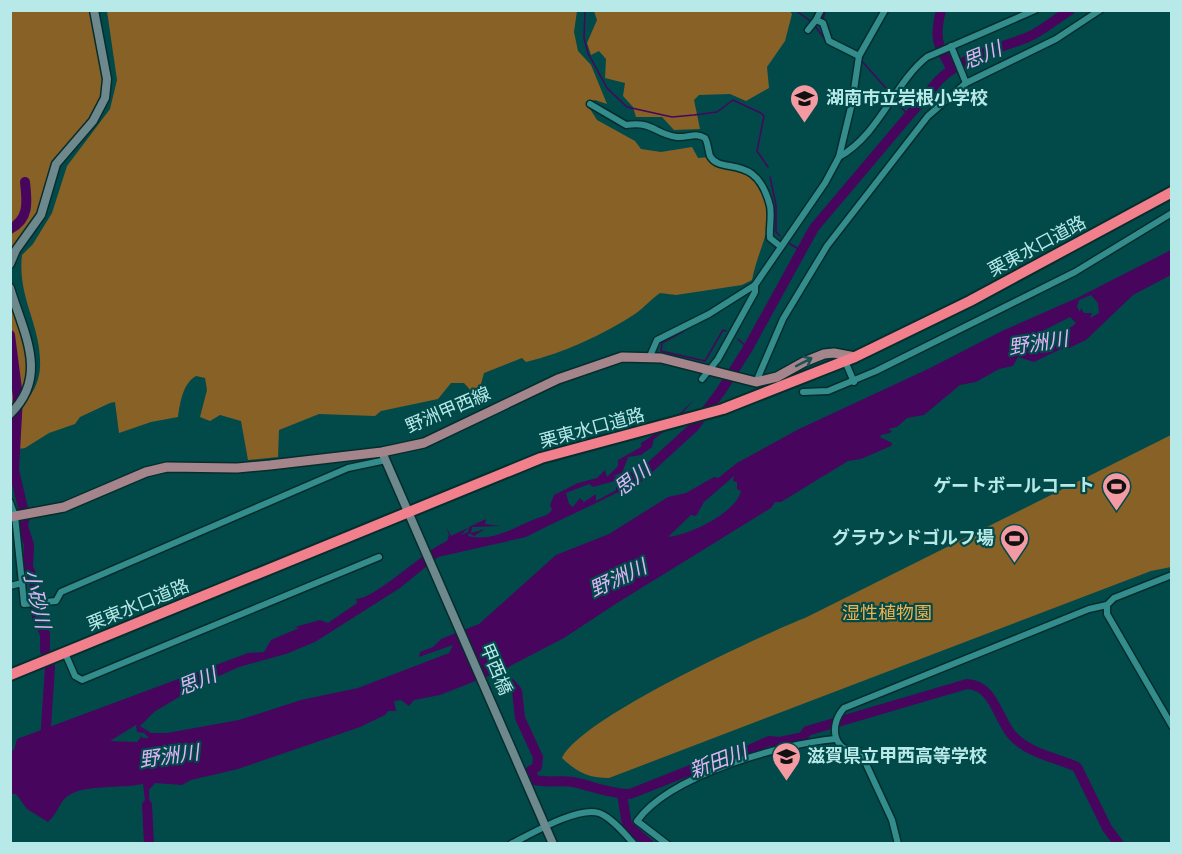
<svg xmlns="http://www.w3.org/2000/svg" width="1182" height="854" viewBox="0 0 1182 854" font-family="'Space Grotesk','Noto Sans JP',sans-serif">
<style>
.green{fill:#886127}
.water{fill:#47055d;fill-rule:evenodd}
.lines{fill:none;stroke-linecap:round;stroke-linejoin:round}
.stream{stroke:#47055d;stroke-width:1.5}
.river{stroke:#47055d;stroke-width:10}
.street-casing{stroke:#062d2c;stroke-width:9}
.secondary-casing{stroke:#062d2c;stroke-width:11}
.primary-casing{stroke:#062d2c;stroke-width:12}
.highway-casing{stroke:#062d2c;stroke-width:14}
.street{stroke:#348d8d;stroke-width:6}
.secondary{stroke:#6d898d;stroke-width:8}
.primary{stroke:#a5858c;stroke-width:9}
.highway{stroke:#f1808c;stroke-width:10}
.oneway{stroke:#1a5354}
.labels{text-anchor:middle;stroke-width:4.5;stroke-linejoin:round;paint-order:stroke}
.poi-label{font-size:18px;font-weight:bold;fill:#b6e9e8;stroke:#024a4a;text-anchor:start}
.street-label{font-size:18px;fill:#b6e9e8;stroke:#024a4a}
.park-label{font-size:18px;fill:#f3b14d;stroke:#024a4a}
.water-label{font-size:20px;font-style:italic;fill:#e1b4f7;stroke:#024a4a}
</style>
<rect width="100%" height="100%" fill="#024a4a"/>
<!-- green -->
<g class="green">
<polygon points="789,10 792,14 785,41 767,67 769,88 746,101 730,94 699,95 694,100 700,129 674,130 662,117 636,117 633,107 623,96 625,83 605,78 606,59 599,51 591,55 587,43 597,20 594,11"/>
<polygon points="11,11 91,11 105,78 103,97 91,117 56,157 36,218 11,254"/>
<path d="M107,11h470l-3,21 4,19 13,14 16,39 -12,-4 -8,4 10,16 38,21 6,8 20,3 31,-5 6,11 12,-1 50,23c20,42 0,60 -8,100l-10,5 -66,10 -16,-2c-9,6 -16,15 -25,21 -32,21 -72,39 -109,48l-4,-4 -38,15 -3,11 -9,8 -8,-9h-13l-13,16 -57,12 -6,5 -56,-2 -40,16 -1,27 -30,3 -7,-39 -21,-6 -10,6 -10,-4 7,-27 -2,-12 -9,-2c-13,7 -16,27 -18,41l-27,5 -32,11 -4,-31 -5,1 -30,14 -5,7 -26,9 -24,15 -14,2c0,-6 -3,-22 0,-27 11,-18 28,-32 29,-56 2,-41 -23,-69 -18,-112l11,-11 19,-31 15,-47 43,-57 7,-29z"/>
<path d="M10,300c14,37 30,75 0,109z"/>
<path d="M1171,435v132l-20,4 -542,207c-21,0 -32,-6 -47,-20 18,-40 198,-122 245,-141z"/>
</g>
<!-- water -->
<path class="water" d="M1171,250v25l-38,20 -47,45 -19,9 -2,-2 -31,15 -16,-5 -5,9 -14,3 -23,13 -16,3 -36,30 -17,3 -10,9 -9,2 4,2 -2,2 -9,2 -1,2 12,6 -1,3 -30,13 -13,2 -67,41h-6l-4,6 -154,95 -53,35 -54,28 -6,4 -1,6 12,7 -12,-4v-14l-2,-1 -5,9 -56,22 -26,5 -5,6 -8,-6 -7,1 2,10h-8l-3,4 -25,12 -122,42 -47,11 -9,5 -27,-2 -6,7 1,28h-3l-4,-34c-23,5 -59,0 -75,12 -9,6 -11,19 -20,26l-21,-13 -11,-15h-5v-43l3,-1 3,-11 231,-86 16,-1 7,-12 28,-12 -4,-1 25,-7 8,3 29,-20 -1,-4c21,-1 66,-47 91,-58l2,-6 -3,-8 5,9 17,-8 -7,7 7,-3 1,-5 17,-8 -1,5 15,2 -28,1 -1,6 14,-4 5,4 -5,-4 -11,7 -5,-3 -1,3c29,7 53,-14 79,-21l5,-5 -2,-5 4,-10 24,-12 19,-5 8,-8 2,7 11,-11v-6l23,-13v-4c19,-11 36,-27 53,-43l-24,27 -16,12 -2,8 -11,8 -13,2 -6,16 -9,3 10,2 24,-17 -3,5h5l-7,3 -2,5 -47,13 -4,-3 -23,9 3,11 4,3 7,-9 4,4 12,-8v7l37,-20 -4,5c-34,19 -71,34 -103,51l-88,20 -38,31 -85,54 -29,12 -47,13 -40,18 -45,27 -14,14 11,7h16l72,-13 62,-20 57,-12 91,-35 4,-8 -34,12 1,-5 13,-5 8,-8 38,-15 77,-69 53,-21 59,-37 18,-4 28,-16 4,1 19,-15 62,-34 129,-60 74,-38 75,-33zM1091,295l7,8 1,10 -9,5 2,-5h-8l-3,-5 -1,4 -3,-5 2,-7zM1070,317l6,6c-10,10 -27,14 -41,12zM734,476l-1,5 4,1v7l4,2c-5,22 -52,44 -73,46l23,-22 5,1 8,-14zM136,725l1,7 7,1 5,5h-6l-4,-4 2,3 -4,5 -27,-1z"/>
<g class="lines">
<!-- stream -->
<g class="stream">
<polyline points="585,10 584,38 588,53 607,88 627,107 672,117 694,115 717,112 733,100 761,113 764,116 757,151 768,167"/>
<polyline points="795,10 812,22"/>
<polyline points="822,21 826,10"/>
<polyline points="815,26 826,41"/>
<polyline points="829,44 847,53"/>
<polyline points="861,60 892,95"/>
<polyline points="896,101 908,115"/>
<polyline points="770,177 776,205 776,232 780,236"/>
<polyline points="787,242 800,250"/>
<polyline points="684,331 662,343 661,351 705,361 723,330 726,331"/>
<polyline points="738,339 748,348"/>
</g>
<!-- river -->
<g class="river">
<path d="M941,10c-7,28 -4,34 10,58"/>
<path d="M10,229c20,-10 17,-28 15,-47"/>
<polyline points="10,335 18,397 14,470 25,517 23,526 29,545 28,567 35,584 33,598 37,617 45,634 45,651 50,667 45,742"/>
<path d="M621,489l14,-8 59,-54 27,-36 27,-43 66,-120 125,-148c23,-23 57,-31 87,-42 15,-6 30,-19 44,-28"/>
<path d="M498,652l4,3v26l8,2 7,8 3,27 18,39 -1,10 -7,4 5,9c14,3 25,0 38,2 20,4 36,12 57,12l101,-40 5,2 33,-15 11,1 23,-5 4,-6 160,-47c26,1 30,32 44,50 17,20 44,23 66,33l30,61 12,16"/>
<polyline points="622,794 627,825 649,844"/>
<polyline points="147,805 149,844"/>
</g>
<defs>
<g id="street">
<polyline points="821,10 816,20 823,23 829,41 859,56"/>
<polyline points="808,30 816,20"/>
<polyline points="951,46 966,83"/>
<path d="M590,104l36,21c28,-4 28,9 51,12 11,1 18,-5 28,1 3,5 3,12 5,18 11,20 46,-5 60,50 2,10 -1,22 0,32l10,8"/>
<path d="M839,157c41,-23 55,-74 88,-100l108,-47"/>
<polyline points="650,356 657,340 709,314 755,285 825,183 839,157 852,103 859,56 885,10"/>
<polyline points="845,361 854,382"/>
<polyline points="702,379 718,359 755,292 755,285"/>
<polyline points="756,382 783,319 827,246 928,116 966,83 1056,39 1100,10"/>
<polyline points="803,392 828,391 876,371 1075,272 1172,213"/>
<polyline points="10,502 15,516 22,583"/>
<polyline points="10,586 22,583 24,604 56,601 61,592 348,468 386,460"/>
<polyline points="1107,605 1107,614 1172,726"/>
<polyline points="65,653 75,676 82,680 379,557"/>
<path d="M511,844c20,-10 67,-38 88,-31 12,4 26,21 35,31"/>
<path d="M667,844l-30,-23c33,-46 144,-77 198,-82"/>
<path d="M898,844l-6,-24 -32,-69c-27,2 -32,-25 -16,-43l245,-99 18,-4 7,-7 58,-23"/>
</g>
<g id="secondary">
<polyline points="10,264 16,250 41,215 56,164 93,121 105,98 107,79 94,10"/>
<path d="M10,288c13,44 40,88 0,126"/>
<polyline points="382,452 553,844"/>
</g>
<polyline id="primary" points="10,517 64,507 146,472 167,467 237,468 270,465 382,452 424,443 558,379 622,357 661,358 756,382 777,377 804,362 824,354 834,353 855,357"/>
<polyline id="highway" points="10,675 541,458 723,409 855,357 970,301 1172,192"/>
</defs>
<!-- street casing -->
<use href="#street" class="street-casing"/>
<!-- secondary casing -->
<use href="#secondary" class="secondary-casing"/>
<!-- primary casing -->
<use href="#primary" class="primary-casing"/>
<!-- highway casing -->
<use href="#highway" class="highway-casing"/>
<!-- street -->
<use href="#street" class="street"/>
<!-- secondary -->
<use href="#secondary" class="secondary"/>
<!-- primary -->
<use href="#primary" class="primary"/>
<!-- highway -->
<use href="#highway" class="highway"/>
</g>
<!-- one-way arrows -->
<defs><path id="oneway-shaft" d="M-6 0H5M1.5-3L5.5 0L1.5 3" fill="none" stroke-width="1.6" stroke-linecap="round" stroke-linejoin="round" transform="scale(1.5)"/></defs>
<use class="oneway" href="#oneway-shaft" transform="translate(804 362) rotate(-27)"/>
<!-- icons -->
<defs>
<symbol id="school-pin" viewBox="-11 -11 22 30"><path d="M0 17L-7.5 6A9.5 9.5 0 1 1 7.5 6Z" fill="#f49aa2" stroke="#024a4a"/><path d="M0-5L7-2L0 1L-7-2ZM-4 1L0 2.5L4 1V4Q0 6-4 4Z" fill="#111"/></symbol>
<symbol id="stadium-pin" viewBox="-11 -11 22 30"><path d="M0 17L-7.5 6A9.5 9.5 0 1 1 7.5 6Z" fill="#f49aa2" stroke="#024a4a"/><path d="M0-5a6.5 5 0 1 0 0 10a6.5 5 0 1 0 0-10ZM-3.5-1.8h7v3.6h-7Z" fill="#111"/></symbol>
</defs>
<g fill-rule="evenodd">
<use href="#school-pin" x="788" y="82" width="33" height="45"/>
<use href="#stadium-pin" x="1100" y="470" width="33" height="45"/>
<use href="#stadium-pin" x="998" y="522" width="33" height="45"/>
<use href="#school-pin" x="770" y="740" width="33" height="45"/>
</g>
<g class="labels">
<!-- poi labels -->
<g class="poi-label">
<text x="826" y="104">湖南市立岩根小学校</text>
<text x="1095" y="492" text-anchor="end">ゲートボールコート</text>
<text x="994" y="544" text-anchor="end">グラウンドゴルフ場</text>
<text x="807" y="762">滋賀県立甲西高等学校</text>
</g>
<!-- street labels -->
<g class="street-label">
<text transform="translate(1037 246) rotate(-28)" y="6">栗東水口道路</text>
<text transform="translate(448 410) rotate(-23)" y="6">野洲甲西線</text>
<text transform="translate(592 428) rotate(-15)" y="6">栗東水口道路</text>
<text transform="translate(138 605) rotate(-22)" y="6">栗東水口道路</text>
<text transform="translate(496 669) rotate(67)" y="6">甲西橋</text>
</g>
<!-- park labels -->
<g class="park-label">
<text x="887" y="619">湿性植物園</text>
</g>
<!-- water labels -->
<g class="water-label">
<text transform="translate(982 55) rotate(-22)" y="7">思川</text>
<text transform="translate(1038 343) rotate(-9)" y="7">野洲川</text>
<text transform="translate(632 479) rotate(-37)" y="7">思川</text>
<text transform="translate(618 578) rotate(-25)" y="7">野洲川</text>
<text transform="translate(37 599) rotate(77)" y="7">小砂川</text>
<text transform="translate(197 681) rotate(-22)" y="7">思川</text>
<text transform="translate(169 756) rotate(-8)" y="7">野洲川</text>
<text transform="translate(718 761) rotate(-21)" y="7">新田川</text>
</g>
</g>
<!-- border -->
<rect width="1182" height="854" fill="none" stroke="#b6e9e8" stroke-width="24"/>
</svg>
